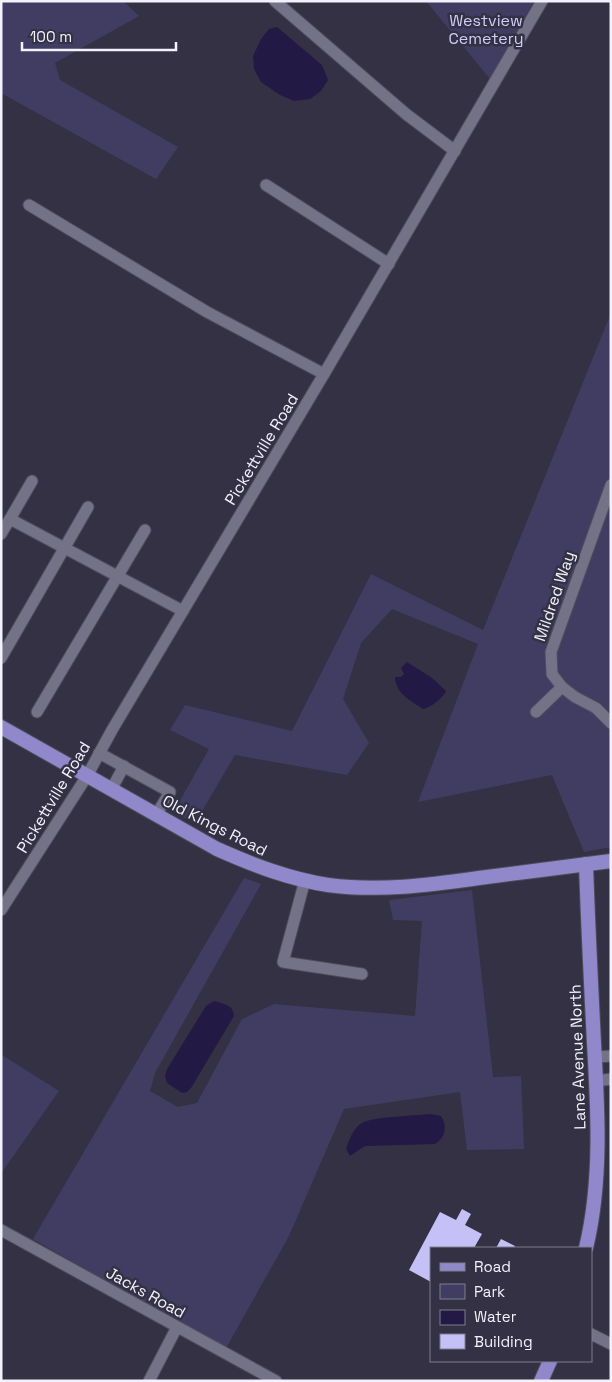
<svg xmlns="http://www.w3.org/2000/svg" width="612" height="1382" viewBox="0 0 612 1382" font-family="'Space Grotesk',sans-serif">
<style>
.green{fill:#413d62}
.water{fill:#221a44}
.building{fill:#c5c1f7}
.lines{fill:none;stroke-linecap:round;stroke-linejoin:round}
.minor-casing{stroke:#4f4d5c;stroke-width:13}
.major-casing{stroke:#4f4d5c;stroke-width:16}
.minor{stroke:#747286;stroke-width:11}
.major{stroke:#9188cc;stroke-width:14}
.labels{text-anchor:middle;stroke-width:5;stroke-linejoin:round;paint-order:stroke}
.park-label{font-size:16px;fill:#d1cdfb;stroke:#333143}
.street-label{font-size:16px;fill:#f2f1fd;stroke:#333143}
</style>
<rect width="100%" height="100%" fill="#333143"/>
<!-- green -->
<g class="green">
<polygon points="1,1 123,1 139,16 55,63 60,80 178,147 156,179 1,93"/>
<polygon points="426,1 534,1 490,79"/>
<polygon points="611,313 611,847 584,852 552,775 418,802 478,644 392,609 361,643 343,699 369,743 347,775 235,755 195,823 173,813 209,749 170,730 185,705 292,731 371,574 483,630"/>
<polygon points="244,878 261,884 155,1073 150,1091 178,1107 197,1103 242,1019 274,1004 415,1016 422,921 393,920 389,900 472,890 493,1077 521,1076 524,1149 467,1150 460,1092 344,1109 289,1236 225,1350 33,1239"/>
<polygon points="2,1055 59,1091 2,1172 1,1056"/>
</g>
<!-- water -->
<g class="water">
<polygon points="277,27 322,65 328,80 321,91 310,99 294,101 280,95 261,82 254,69 253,56 261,39 269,29"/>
<path d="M407,662l25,16 14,13c-3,7 -16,17 -23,18 -13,-9 -27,-15 -28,-32h6l3,-3 -3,-6z"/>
<path d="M214,1001c10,3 19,3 20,15l-43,72 -4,4 -5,1 -15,-10 -2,-7 2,-7 39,-63z"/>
<path d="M430,1114l11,2c7,10 4,24 -7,28l-69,2 -15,10 -4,-7c3,-8 6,-18 13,-24 10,-9 56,-9 71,-11z"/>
</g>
<!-- building -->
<g class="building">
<polygon points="462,1209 471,1214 465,1225 482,1234 474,1248 431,1248 431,1282 409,1270 440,1212 456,1220"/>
<polygon points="501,1239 515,1246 514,1248 496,1248"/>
</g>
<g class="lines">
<defs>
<g id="minor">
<polyline points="275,1 406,114 455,151"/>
<polyline points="266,185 389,264"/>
<polyline points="29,205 207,312 324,374"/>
<polyline points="611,485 551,652 552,674 562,687 575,697 596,708 611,723"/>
<polyline points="10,519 32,481"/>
<polyline points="1,534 10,519 183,611"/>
<polyline points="1,658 88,507"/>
<polyline points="37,712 145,530"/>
<polyline points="536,712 562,687"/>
<polyline points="99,753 170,792 156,815"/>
<polyline points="111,790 124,766"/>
<polyline points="305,880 283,962 362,974"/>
<polyline points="1,910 87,776 112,730 324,374 542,1"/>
<polyline points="595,1057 611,1056"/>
<polyline points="596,1081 611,1079"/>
<polyline points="1,1230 276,1381"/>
<polyline points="591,1334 611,1344"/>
<polyline points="149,1381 177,1327"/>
</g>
<g id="major">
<path d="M1,727l216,122c36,16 72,30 111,36 51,7 101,0 151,-7 44,-6 88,-11 132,-17"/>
<path d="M586,864c2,60 5,120 8,179 4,68 8,138 -8,205"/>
<polyline points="541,1381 550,1361"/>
</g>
</defs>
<!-- minor casing -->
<use href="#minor" class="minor-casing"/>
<!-- major casing -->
<use href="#major" class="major-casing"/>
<!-- minor -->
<use href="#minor" class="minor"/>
<!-- major -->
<use href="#major" class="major"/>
</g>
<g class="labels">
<!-- park labels -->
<g class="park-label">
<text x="486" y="26">Westview<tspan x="486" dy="18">Cemetery</tspan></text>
</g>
<!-- street labels -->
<g class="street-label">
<text transform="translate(261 449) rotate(-59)" y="6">Pickettville Road</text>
<text transform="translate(554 596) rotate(-71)" y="6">Mildred Way</text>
<text transform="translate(53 797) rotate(-59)" y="6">Pickettville Road</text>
<text transform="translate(215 825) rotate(27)" y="6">Old Kings Road</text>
<text transform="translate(577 1057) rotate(-92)" y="6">Lane Avenue North</text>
<text transform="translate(146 1292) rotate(29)" y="6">Jacks Road</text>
</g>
</g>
<!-- border -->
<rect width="612" height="1382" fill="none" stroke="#f2f1fd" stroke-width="5"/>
<!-- legend -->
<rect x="430" y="1247" width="162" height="115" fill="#333143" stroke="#7f7e8d"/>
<rect x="440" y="1263" width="25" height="8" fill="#9188cc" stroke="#7f7e8d"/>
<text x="474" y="1272" font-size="15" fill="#f2f1fd">Road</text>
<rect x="440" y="1284" width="25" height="15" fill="#413d62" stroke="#7f7e8d"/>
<text x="474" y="1297" font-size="15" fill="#f2f1fd">Park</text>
<rect x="440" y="1310" width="25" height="15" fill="#221a44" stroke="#7f7e8d"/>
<text x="474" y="1322" font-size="15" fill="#f2f1fd">Water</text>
<rect x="440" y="1334" width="25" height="15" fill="#c5c1f7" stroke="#7f7e8d"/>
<text x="474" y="1347" font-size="15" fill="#f2f1fd">Building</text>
<!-- scale -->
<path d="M22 42v8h154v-8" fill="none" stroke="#f2f1fd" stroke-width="2.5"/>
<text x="30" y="42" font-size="15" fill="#f2f1fd" stroke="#333143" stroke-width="4" paint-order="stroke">100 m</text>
</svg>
